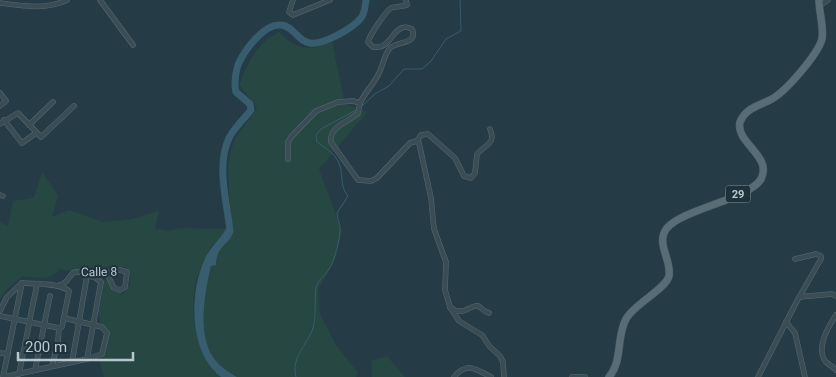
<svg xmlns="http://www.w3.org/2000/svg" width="836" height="377" viewBox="0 0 836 377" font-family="Roboto,sans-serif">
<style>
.green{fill:#274742}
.water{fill:#375d6e}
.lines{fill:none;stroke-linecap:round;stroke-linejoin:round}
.stream{stroke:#375d6e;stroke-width:1}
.river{stroke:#375d6e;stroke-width:7}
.minor-casing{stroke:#586a72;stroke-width:5.5}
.primary-casing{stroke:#465961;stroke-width:8}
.minor{stroke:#3a4d55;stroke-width:4.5}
.primary{stroke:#586c75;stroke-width:7}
.labels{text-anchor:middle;stroke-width:4;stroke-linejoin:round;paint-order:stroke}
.shield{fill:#1e323b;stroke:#8a9aa2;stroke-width:1}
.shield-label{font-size:11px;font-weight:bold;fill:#b8c7ce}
.street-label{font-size:12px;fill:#b8c7ce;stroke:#1e323b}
</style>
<rect width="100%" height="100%" fill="#253c46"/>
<!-- green -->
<g class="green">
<path d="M279,32c18,19 30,19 53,10l13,62 22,8 -48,57 23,62 -7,29 -17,30 2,24 16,31 22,28 -2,4h-119c-9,-5 -18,-11 -24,-20 -16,-24 -8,-65 -2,-91l4,-1c1,-20 15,-20 18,-33 -2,-27 -11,-71 3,-94 6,-10 14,-19 21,-29l-2,-4 -16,-20c9,-22 17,-42 40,-53z"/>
<path d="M42,172l16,24 -6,21 17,-7 34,12 29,-3 27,-8 -4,18 13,2 12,-3 46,1c-2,4 -4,8 -6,11 -3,3 -7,4 -9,7 -4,8 -8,17 -12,25 -12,29 -5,85 22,105h-117l-5,-18 7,-7 -1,-2 3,-20c-13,-9 -9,-18 -7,-30 2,-7 2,-14 2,-21 8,3 10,14 20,15l7,-10 1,-13 -7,-4 -10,-1 -22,4 -22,1 -11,-2c-7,13 -24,8 -37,7l-15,13 -7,10v-77l8,4 5,-25 21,-3z"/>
<polygon points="387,356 405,377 372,377 371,361"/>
</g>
<!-- water -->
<path class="water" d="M226,229l7,3c-3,13 -17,13 -17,33l-5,1c-6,26 -14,67 2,91 6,9 15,15 24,20h-16c-32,-24 -32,-83 -17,-116 5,-13 15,-20 22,-32z"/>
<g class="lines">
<!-- stream -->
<g class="stream">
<polyline points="361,107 376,93 389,86 404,69 422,69 431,61 446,39 461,31 460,0"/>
<path d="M296,377c-5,-19 9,-30 16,-46 5,-13 2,-29 4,-43 2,-8 9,-12 13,-19 5,-7 12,-32 11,-41 0,-5 -3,-9 -3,-15l11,-17c-10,-12 -3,-22 -10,-35 -4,-8 -13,-13 -21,-19l-1,-7 5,-6 35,-19"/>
</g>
<!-- river -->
<path class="river" d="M225,238l5,-7c-3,-29 -14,-65 -1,-93 5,-10 15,-19 22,-28l-1,-6 -14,-12c-2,-9 -1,-18 2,-27 6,-14 26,-42 43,-40 13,1 16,16 29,18 13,2 42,-14 51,-25 4,-5 4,-12 5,-18"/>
<defs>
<g id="minor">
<polyline points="100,0 133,45"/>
<polyline points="293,0 289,12 293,15 330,0"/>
<path d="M0,3c22,3 47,7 67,-3"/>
<polyline points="819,6 828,0"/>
<polyline points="0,93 6,101 0,106"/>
<path d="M360,103c5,-11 14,-19 19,-30 4,-8 5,-18 11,-25 8,-7 29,-4 22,-19 -20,-9 -18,21 -39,18l-5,-5c1,-6 18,-31 23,-34 5,-2 11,-1 16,-3l-1,-5"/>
<polyline points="4,120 22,143 36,133"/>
<polyline points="0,124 18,113 41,137 74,106"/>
<polyline points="29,125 53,102"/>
<path d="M417,141l4,-6 7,-1 27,24 9,18 7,2 4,-5 2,-19c9,-10 19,-10 13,-25"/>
<path d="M288,159v-17l3,-5 25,-26 22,-9 15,-1 7,2 -2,10c-9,9 -29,13 -27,29l27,38 13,1 6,-3 33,-35 7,-2 2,2 12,55 3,31 12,33 -1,28 5,17 9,14 23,14 8,12 10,9 3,6 1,15"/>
<polyline points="0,195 3,196"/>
<path d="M22,283c12,1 39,0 47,8l-7,36 -3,1 -1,14 -6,24"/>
<path d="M60,285c8,-1 8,-10 15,-13l26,1 19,-3 7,2 -2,15 -5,3 -6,-2 -6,-12 -5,-3"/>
<polyline points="799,297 832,294 836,296"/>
<path d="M450,307c13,11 21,-3 28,-1 4,2 6,6 11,7"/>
<polyline points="0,311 7,297 22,283"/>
<path d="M836,315c-8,12 -21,34 -10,47 3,3 7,5 10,8"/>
<polyline points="0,316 59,328"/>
<polyline points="786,322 795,333 805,377"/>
<polyline points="0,353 8,354"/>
<polyline points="87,359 101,282 94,277 87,276"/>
<polyline points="72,362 87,276 82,272"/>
<polyline points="35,370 50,296"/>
<polyline points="19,374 37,284"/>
<polyline points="3,377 22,283"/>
<polyline points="4,377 87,359 102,354 107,333 102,327 64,318"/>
<path d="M454,377c13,-15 21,-9 37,0"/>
<polyline points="572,377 585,377"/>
<polyline points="758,377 797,301 821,259 821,256 816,254 795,259"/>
</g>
<path id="primary" d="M609,377c14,-16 7,-40 17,-58 8,-15 40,-30 43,-43 3,-16 -14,-33 -2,-48 18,-20 83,-29 94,-49 12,-23 -26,-36 -21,-57 6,-14 18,-16 30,-22 15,-7 48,-46 52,-61 2,-13 -3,-26 -3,-39"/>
</defs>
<!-- minor casing -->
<use href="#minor" class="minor-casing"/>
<!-- primary casing -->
<use href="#primary" class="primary-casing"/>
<!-- minor -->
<use href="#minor" class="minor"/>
<!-- primary -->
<use href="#primary" class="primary"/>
</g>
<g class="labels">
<!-- shield labels -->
<rect class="shield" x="725.5" y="185.5" width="25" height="17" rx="4"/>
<g class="shield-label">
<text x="738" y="198">29</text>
</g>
<!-- street labels -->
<g class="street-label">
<text transform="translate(99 272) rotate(-1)" y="4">Calle 8</text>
</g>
</g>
<!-- scale -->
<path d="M18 352v8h115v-8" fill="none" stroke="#b8c7ce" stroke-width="2.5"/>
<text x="25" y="352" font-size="15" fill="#b8c7ce" stroke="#1e323b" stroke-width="4" paint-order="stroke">200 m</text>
</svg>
